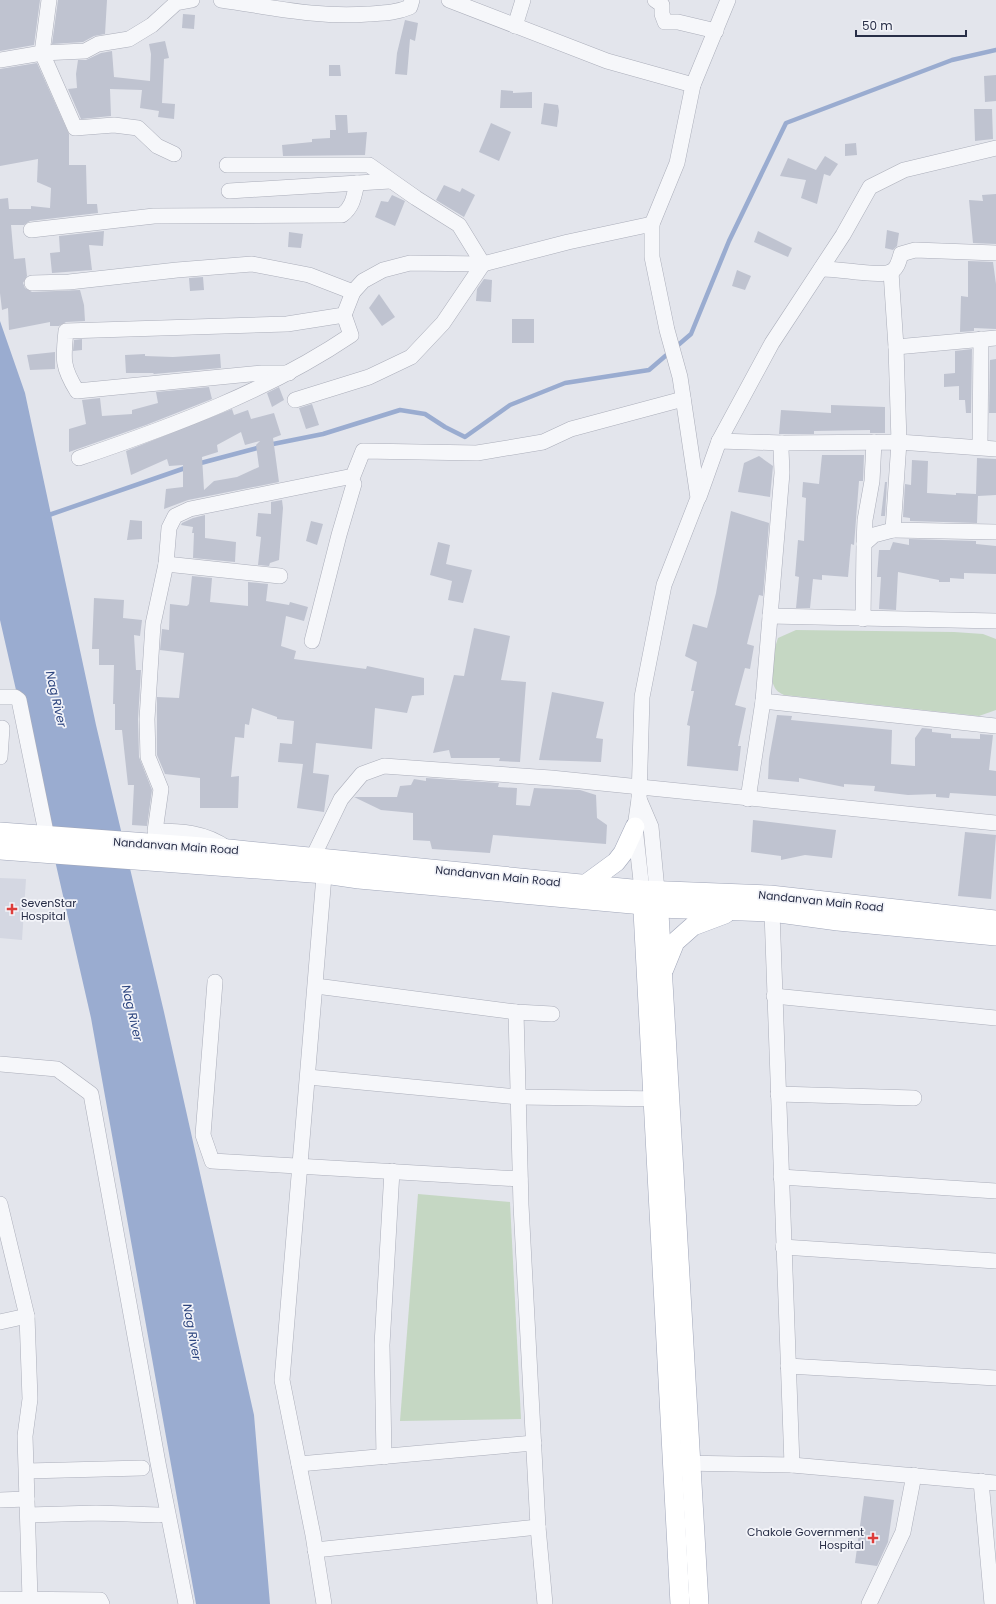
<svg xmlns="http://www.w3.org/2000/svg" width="996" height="1604" viewBox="0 0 996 1604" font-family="Poppins,sans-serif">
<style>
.built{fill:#d4d7e2}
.green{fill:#c5d7c3}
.water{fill:#9aacd0}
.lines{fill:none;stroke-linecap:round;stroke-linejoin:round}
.stream{stroke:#9aacd0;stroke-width:4.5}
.building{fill:#bfc3d0;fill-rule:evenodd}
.minor-casing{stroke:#abaeba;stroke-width:16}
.major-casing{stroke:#a0a6b9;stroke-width:20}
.minor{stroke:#f6f7fa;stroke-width:15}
.major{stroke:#fff;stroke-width:19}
.poi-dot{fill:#dd3d3b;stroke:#f3f4f9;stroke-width:1.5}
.labels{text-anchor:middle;stroke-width:3.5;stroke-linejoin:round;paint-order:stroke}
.street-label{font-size:11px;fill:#282e47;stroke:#f3f4f9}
.poi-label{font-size:11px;fill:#282e47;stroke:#f3f4f9;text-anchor:start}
.water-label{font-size:12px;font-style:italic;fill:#2d457f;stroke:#f3f4f9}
</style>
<rect width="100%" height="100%" fill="#e3e5ec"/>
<!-- built -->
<polygon class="built" points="0,878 26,879 22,940 0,938"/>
<!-- green -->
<g class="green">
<path d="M796,630l158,2 29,2 13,5v71l-17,6 -195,-21c-4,-2 -8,-4 -10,-9 -5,-11 0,-37 4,-48z"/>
<polygon points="418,1194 510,1202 521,1419 400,1421"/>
</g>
<!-- water -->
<polygon class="water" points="0,321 25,393 96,725 164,1012 254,1415 270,1604 196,1604 91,1018 0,620"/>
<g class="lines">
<!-- stream -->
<g class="stream">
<polyline points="268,445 323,434 400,410 425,414 445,427 465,437 510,405 565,383 649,370 691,334 729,241 786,123 952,60 996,50"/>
<polyline points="197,464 261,447"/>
<polyline points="46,516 188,467"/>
</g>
</g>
<!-- building -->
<g class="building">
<polygon points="0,0 40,0 34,45 0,51"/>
<polygon points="58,0 107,0 105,34 94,36 83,42 52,44"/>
<polygon points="183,14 195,15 194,29 182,28"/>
<polygon points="405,20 418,23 415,41 410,39 407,75 395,74 397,53"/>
<polygon points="165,41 169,58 164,59 162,103 175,104 174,119 158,117 159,111 140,108 142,90 110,89 111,116 81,119 68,89 77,88 76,74 78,60 86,60 101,53 112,51 114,77 150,81 151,54 149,44"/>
<polygon points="37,63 69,134 69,165 86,165 87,204 97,204 98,213 30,221 24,225 11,225 14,259 25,258 27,276 23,283 25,288 32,292 80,290 84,305 85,321 66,322 59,326 50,326 50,322 9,330 8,308 2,310 0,293 0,199 8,198 9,209 31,209 31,206 50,208 51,188 37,182 38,159 0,166 0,69"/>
<polygon points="329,65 340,65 341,76 329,76"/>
<polygon points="996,75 996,101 985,102 984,76"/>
<polygon points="501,90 513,91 513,93 532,92 532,108 500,108"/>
<polygon points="544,103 558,105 559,111 557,127 541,124"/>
<polygon points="974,109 992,109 993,139 975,141"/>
<polygon points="335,115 347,115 348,133 367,132 365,155 283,156 282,145 312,142 312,139 330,138 330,130 336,130"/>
<polygon points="491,123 511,132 499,161 479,152"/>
<polygon points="856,143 857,155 845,156 845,144"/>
<polygon points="825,156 838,164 830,176 824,174 817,204 801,198 806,180 780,176 788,158 816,170"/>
<polygon points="444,185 460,192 462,188 475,195 464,217 436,200"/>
<polygon points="996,194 996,244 973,243 969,200 983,201 982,195"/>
<polygon points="392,195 405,201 395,226 375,217 381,201 388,202"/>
<polygon points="887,230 899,233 897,246 893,250 885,248"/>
<polygon points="104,231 103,246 89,245 92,270 52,273 50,253 60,252 59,236"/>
<polygon points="758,231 792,248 788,257 754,242"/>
<polygon points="289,232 303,234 301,248 288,247"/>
<polygon points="968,261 993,262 996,284 996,329 974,328 974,331 960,332 961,296 968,297"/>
<polygon points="737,270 751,276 745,290 732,286"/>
<polygon points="203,277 204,290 190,291 189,278"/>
<polygon points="484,279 492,280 491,302 476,301 477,289"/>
<polygon points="379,294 395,317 382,326 369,308"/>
<rect x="512" y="319" width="22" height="24"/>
<polygon points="82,339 82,350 73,351 74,340"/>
<polygon points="972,349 971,413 966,413 965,400 959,400 959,386 944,387 944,374 955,373 955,351"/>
<polygon points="55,352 55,369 30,370 27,355"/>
<polygon points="145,354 145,356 173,357 220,354 221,368 154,374 153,373 126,373 125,355"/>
<polygon points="996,359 996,413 989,413 990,360"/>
<polygon points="209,387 212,399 146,425 69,452 69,429 86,424 82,400 100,398 102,416 132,414 132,410 158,403 156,392"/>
<polygon points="279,387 284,400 272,407 267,393"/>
<polygon points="312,404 319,425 306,429 299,408"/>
<polygon points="831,405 885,407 885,433 870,433 870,430 814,431 814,434 779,434 781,410 831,413"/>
<path d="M232,409l2,6 14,-5 3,9 23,-6 7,22 -8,3 6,44 -91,18 -24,9 2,-20 17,-2v-22l-14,1 -2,-7 -36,16 -5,-24zM241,432l4,13 15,-4 -4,4 3,22 -22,10 -23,4 -10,9 -2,-33 16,-5 -1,-7z"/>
<polygon points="822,455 864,455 863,481 859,481 854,545 851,544 848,577 822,575 822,580 813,579 810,608 796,608 799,577 795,576 798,540 804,541 806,498 802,497 803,482 819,484"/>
<polygon points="759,456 773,466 770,497 738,492 744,463"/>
<polygon points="977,458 996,459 996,495 978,496 977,523 910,521 910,518 903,517 905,484 911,485 912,460 928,461 927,493 956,495 956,493 976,494"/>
<polygon points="885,482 887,482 885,516 881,516"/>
<polygon points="282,500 283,508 279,560 270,563 269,566 258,565 261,537 256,536 258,513 271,514 271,502"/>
<polygon points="731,511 769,523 763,596 759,595 747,644 754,646 750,669 745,668 735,705 746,708 738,746 741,746 738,771 687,766 690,726 687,725 694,691 691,691 697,662 685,656 693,624 707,628 716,593"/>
<polygon points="205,515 205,538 236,542 235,562 193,558 194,533 192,533 193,527 181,525 182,523 193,518"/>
<polygon points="130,520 142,521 142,539 127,540"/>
<polygon points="311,521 323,524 317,545 306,541"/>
<polygon points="909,539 976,541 976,544 996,546 996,574 964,573 964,579 950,578 950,582 939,582 939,580 898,572 896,610 879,609 881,577 877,577 879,550 890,550 893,542 909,545"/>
<polygon points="438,542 450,545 446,564 472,570 463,603 448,600 452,581 430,575"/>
<polygon points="192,576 212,578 210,602 248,606 248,582 268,584 266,601 289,605 290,602 308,607 304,621 286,616 281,646 296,651 294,659 366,669 367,666 424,678 424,695 412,696 407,713 375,708 372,749 316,743 313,773 329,775 324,812 297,808 303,764 278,762 280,743 292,744 294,721 277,719 277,717 252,708 249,725 245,724 244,738 235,737 231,777 239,776 238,808 200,808 200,778 165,774 157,755 157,697 179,698 184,653 160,650 162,629 169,630 170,604 187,606 189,604"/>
<polygon points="94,598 124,600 123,618 142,620 140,636 134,635 136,670 141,670 138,719 139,757 152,790 147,826 132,825 134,785 128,785 122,730 115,730 115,704 113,704 114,665 99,665 99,649 92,649"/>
<polygon points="474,628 510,636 501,680 526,682 520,762 499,761 500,758 451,758 449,750 433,753 454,675 464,676"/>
<polygon points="552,692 604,702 596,738 603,739 601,762 539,760"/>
<polygon points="777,715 792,716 791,720 892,730 891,764 915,766 915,738 922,728 932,729 932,732 951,734 951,738 980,739 980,734 993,735 989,770 996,771 996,796 950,793 949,798 936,797 936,794 908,795 874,791 875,786 844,784 844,787 799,778 799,782 768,779 769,759"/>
<polygon points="426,778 499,783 498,787 517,788 516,805 530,806 534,788 580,790 596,795 597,818 607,825 606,844 493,835 490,853 432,849 430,841 413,840 413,813 381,810 354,797 397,797 400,786 411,785 414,779 426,781"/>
<polygon points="753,820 836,830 832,858 805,855 781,860 781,856 751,852"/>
<polygon points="965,832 996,835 991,899 958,896"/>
<polygon points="864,1496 894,1500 888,1542 877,1566 855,1563"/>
</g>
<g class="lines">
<defs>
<g id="minor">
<path d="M221,0c50,7 97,18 147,14 15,-1 28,-1 42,-7l2,-7"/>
<polyline points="449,0 607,61 693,85"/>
<polyline points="655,0 662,5 662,14 665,22 678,22 716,31"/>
<polyline points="515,26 523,0"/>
<polyline points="0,60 42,53 49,0"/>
<polyline points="174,154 157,146 138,128 114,125 75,128 42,53 85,51 98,44 129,39 152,25 176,3 192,0"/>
<polyline points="227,165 369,165 416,198 459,225 483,264 443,323 411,357 369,377 295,400"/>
<polyline points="229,191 390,181"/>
<path d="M31,230l123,-14 188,-1c11,-8 12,-19 15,-32"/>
<path d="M821,269c16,-1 56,8 69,3 7,-2 9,-11 11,-18l14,-4 81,3"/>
<polyline points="891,272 896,347 996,338"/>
<polyline points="32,283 69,282 177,270 252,264 309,275 353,292 363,281 383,270 410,263 483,264 568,242 652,224"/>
<polyline points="896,347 899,442 996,449"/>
<path d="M289,373h-27l-185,18c-15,-24 -14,-32 -11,-60l221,-7 57,-9 9,-23"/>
<polyline points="719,441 782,443"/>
<polyline points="980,447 981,339"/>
<path d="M79,458c94,-32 189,-67 272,-123l-7,-20"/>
<polyline points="699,497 719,441 772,343 843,235 870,187 904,170 996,148"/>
<polyline points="996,532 893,530 899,442 782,443 781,449 782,473 763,701 996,726"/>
<polyline points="864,544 865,520 872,481 874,442"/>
<polyline points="166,564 169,528 175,516 190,509 353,476 363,451 477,453 543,442 571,429 683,399"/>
<polyline points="770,616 996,621"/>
<polyline points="863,619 864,544 874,535 893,530"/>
<polyline points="312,641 339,535 354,484"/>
<polyline points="0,697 15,697 19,700 47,837"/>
<polyline points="0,757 2,728"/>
<polyline points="639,799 651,827 657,890"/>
<polyline points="748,799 763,701"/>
<path d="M227,848c-22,-16 -46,-17 -72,-17l6,-42 -13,-32 -1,-38 6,-95 13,-60 114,12"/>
<polyline points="313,857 341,799 362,774 384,766 551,778 996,823"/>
<polyline points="642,890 635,827 639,799 642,697 664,585 698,498 680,377 667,330 652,257 652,224 677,163 693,85 728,0"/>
<polyline points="772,912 792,1465"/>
<polyline points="215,982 203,1135 212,1161 520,1179"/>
<polyline points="316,986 516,1012 552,1014"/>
<polyline points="774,996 996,1018"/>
<polyline points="516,1012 521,1205 538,1527 545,1604"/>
<polyline points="0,1064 57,1069 91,1094 158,1463 186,1604"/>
<polyline points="308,1077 518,1097 664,1099"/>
<polyline points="778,1094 914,1098"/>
<polyline points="781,1177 996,1191"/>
<polyline points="0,1204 27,1316"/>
<polyline points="783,1247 996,1261"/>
<polyline points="0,1322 27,1316 30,1399 25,1436 30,1599"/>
<polyline points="788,1366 996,1378"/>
<polyline points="384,1457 382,1345 392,1171"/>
<polyline points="680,1463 792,1465 996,1483"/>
<polyline points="299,1464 534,1443"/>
<polyline points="27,1471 142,1468"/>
<polyline points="981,1481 992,1604"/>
<polyline points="0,1500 27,1499"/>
<polyline points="28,1515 96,1513 159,1515"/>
<polyline points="315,1550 538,1527"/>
<polyline points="0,1599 100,1600 102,1604"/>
<polyline points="324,1604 313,1535 282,1380 325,864"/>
<polyline points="869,1604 903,1532 914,1475"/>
</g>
<g id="major">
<polyline points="0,832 229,849 642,890 770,895 996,920"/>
<polyline points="0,850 325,874 359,879 643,905 658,908 772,912 838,921 996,936"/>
<polyline points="586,884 616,862 623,853 635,827"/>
<polyline points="642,892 680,1604"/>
<polyline points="658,896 699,1604"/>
<polyline points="664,969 675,942 693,926 725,914"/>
</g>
</defs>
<!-- minor casing -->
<use href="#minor" class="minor-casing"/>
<!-- major casing -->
<use href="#major" class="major-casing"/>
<!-- minor -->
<use href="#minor" class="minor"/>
<!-- major -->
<use href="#major" class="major"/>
</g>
<!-- markers -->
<g class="poi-dot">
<path d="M10 903h4v4h4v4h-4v4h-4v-4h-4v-4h4z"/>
<path d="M871 1532h4v4h4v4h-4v4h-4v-4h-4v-4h4z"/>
</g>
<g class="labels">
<!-- street labels -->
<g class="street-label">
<text transform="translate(176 846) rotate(4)" y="4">Nandanvan Main Road</text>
<text transform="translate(498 876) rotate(6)" y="4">Nandanvan Main Road</text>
<text transform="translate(821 901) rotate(6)" y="4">Nandanvan Main Road</text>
</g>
<!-- poi labels -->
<g class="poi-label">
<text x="21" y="907">SevenStar<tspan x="21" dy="13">Hospital</tspan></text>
<text x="864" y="1536" text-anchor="end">Chakole Government<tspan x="864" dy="13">Hospital</tspan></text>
</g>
<!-- water labels -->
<g class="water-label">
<text transform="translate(56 699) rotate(77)" y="4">Nag River</text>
<text transform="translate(132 1013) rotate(77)" y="4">Nag River</text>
<text transform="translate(192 1332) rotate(80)" y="4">Nag River</text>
</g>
</g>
<!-- scale -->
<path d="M856 30v6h110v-6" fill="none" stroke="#282e47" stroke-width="2"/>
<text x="862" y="30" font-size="12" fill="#282e47" stroke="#f3f4f9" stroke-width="3" paint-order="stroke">50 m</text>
</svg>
